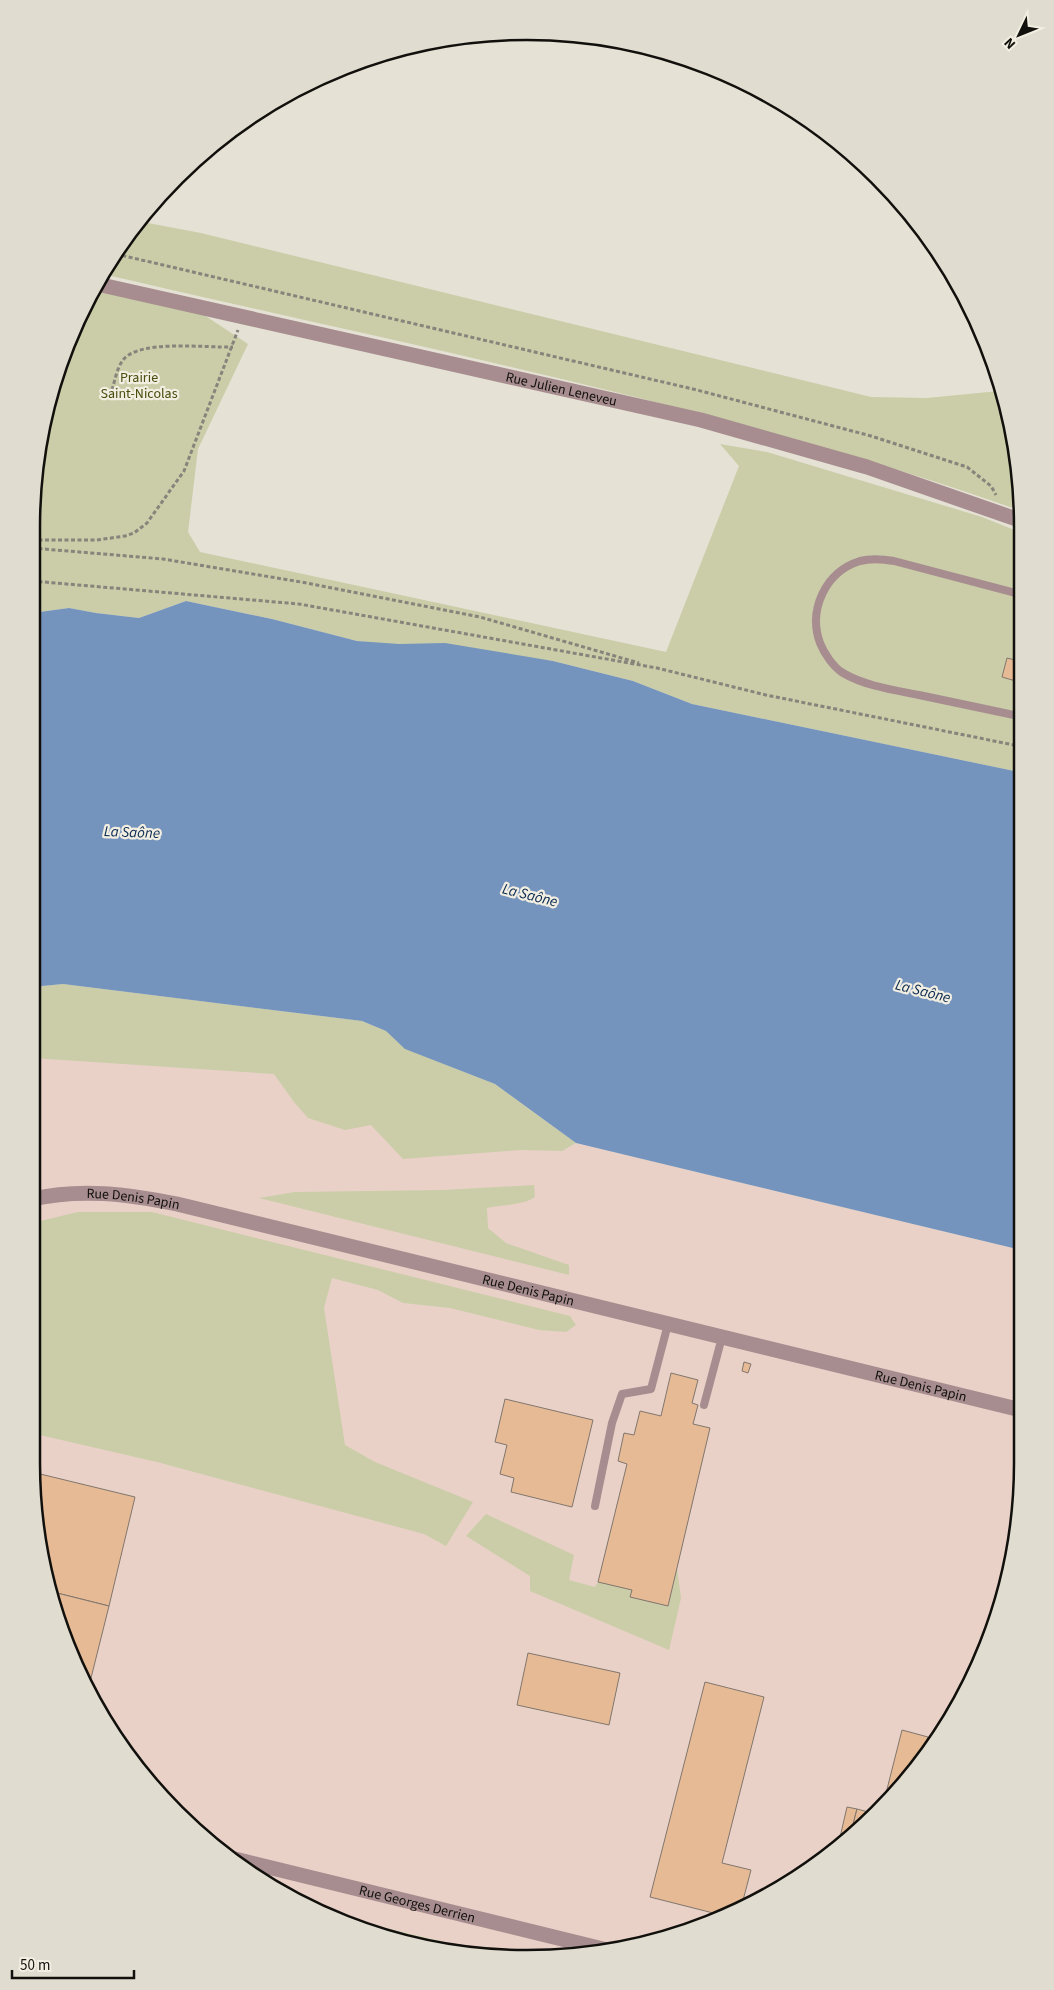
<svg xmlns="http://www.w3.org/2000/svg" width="1054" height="1990" viewBox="0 0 1054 1990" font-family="'Source Sans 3',sans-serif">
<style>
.industrial{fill:#e9d1c7}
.green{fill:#cacda8}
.water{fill:#7594bd}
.building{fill:#e7ba96;stroke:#80766d}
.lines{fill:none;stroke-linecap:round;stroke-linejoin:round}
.path{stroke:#86847b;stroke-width:3;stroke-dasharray:4 2.5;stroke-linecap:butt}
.lane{stroke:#a78d8f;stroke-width:8}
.street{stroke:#a78d8f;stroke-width:15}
.labels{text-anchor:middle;stroke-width:4.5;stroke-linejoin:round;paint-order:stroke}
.park-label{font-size:14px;fill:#4a4c0e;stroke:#f2eee1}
.street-label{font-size:14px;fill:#11100c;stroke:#f2eee1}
.water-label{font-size:15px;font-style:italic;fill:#082950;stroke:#f2eee1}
.rim{fill:none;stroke:#11100c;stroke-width:2.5}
</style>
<rect width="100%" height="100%" fill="#e5e1d4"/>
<!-- industrial -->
<polygon class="industrial" points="32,987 576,1143 1021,1250 1022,1495 1006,1591 971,1683 920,1765 877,1814 803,1875 717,1921 655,1942 560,1958 510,1958 320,1912 252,1875 200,1836 134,1765 98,1711 58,1623 41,1559 31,1463"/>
<!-- green -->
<g class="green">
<path d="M137,221l64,12 670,164 56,1 72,-7 19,71 1,48c-298,-105 -609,-164 -916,-236z"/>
<path d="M94,290l110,25 44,29 -50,105 -10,83 12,20 466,100 73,-186 -19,-22 47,8 215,65 37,15v240l-327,-68 -59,-23 -80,-20 -196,-20 -85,-22 -86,-18 -47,17 -43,-5 -27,-5 -37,5c0,-39 -4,-81 0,-119 8,-67 26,-147 62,-204z"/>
<polygon points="63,984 362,1021 386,1031 406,1049 495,1084 576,1143 562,1151 521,1150 403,1159 371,1125 345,1130 308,1118 294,1102 274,1074 32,1058 32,987"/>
<path d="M534,1185l1,12c-11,8 -34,8 -48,11l1,20 18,15 63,22v10l-310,-77 36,-6 148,-2z"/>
<polygon points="78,1212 152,1212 570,1316 576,1325 566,1332 539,1330 450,1308 403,1303 378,1290 332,1278 324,1308 345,1445 375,1462 473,1502 446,1546 424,1534 157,1462 31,1433 32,1223"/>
<polygon points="486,1514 574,1555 569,1580 595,1587 598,1582 677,1568 681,1598 669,1650 530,1591 530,1576 466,1536"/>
<path d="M320,1912l16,4 174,42h-16c-59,-10 -120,-17 -174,-46z"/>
</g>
<!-- water -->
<polygon class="water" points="186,601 272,619 357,641 399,644 445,643 553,661 633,681 692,704 1019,772 1021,1250 576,1143 495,1084 405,1049 386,1031 362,1021 63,984 32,987 32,613 69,608 96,613 139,618"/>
<!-- building -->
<g class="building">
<polygon points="1007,658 1019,661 1019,682 1002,677"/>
<polygon points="744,1362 751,1364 748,1373 742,1371"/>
<polygon points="671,1373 698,1380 692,1403 698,1405 693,1424 710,1428 668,1606 630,1597 632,1590 598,1582 627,1464 618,1461 624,1433 634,1435 640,1411 661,1416"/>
<polygon points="505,1399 593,1420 572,1507 511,1492 514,1478 500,1474 507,1445 495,1442"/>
<polygon points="32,1472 135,1497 109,1606 49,1591 41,1559"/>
<polygon points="49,1591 109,1606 88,1690 58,1623"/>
<polygon points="528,1653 620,1673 609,1725 517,1705"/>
<polygon points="705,1682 764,1697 722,1863 751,1870 741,1908 725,1916 650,1897"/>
<polygon points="902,1730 928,1737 921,1763 882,1809"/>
<polygon points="847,1807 857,1809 850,1836 838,1846"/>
<polygon points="857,1809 876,1814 850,1836"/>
</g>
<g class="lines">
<!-- path -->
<g class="path">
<polyline points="116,254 697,390 871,436 967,467 991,486 996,495"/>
<path d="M112,390c3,-10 5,-22 11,-30 16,-21 84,-12 110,-13"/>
<polyline points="32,540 97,540 125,536 134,533 147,523 184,471 238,330"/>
<polyline points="32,548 163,559 301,582 480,617 639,663"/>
<polyline points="32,581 299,604 657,668 766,695 1019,746"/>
</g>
<!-- lane -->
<g class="lane">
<path d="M1019,594l-125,-33c-12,-2 -22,-3 -34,0 -35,11 -52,49 -40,82 4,10 13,24 23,30 22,13 51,17 76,22 33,7 67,14 100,21"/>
<polyline points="704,1405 722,1337"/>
<polyline points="595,1506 612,1423 622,1394 651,1389 668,1324"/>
</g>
<!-- street -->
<g class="street">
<path id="s1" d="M97,284l604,136 166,47 152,53"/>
<path id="s2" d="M32,1199c49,-11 95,-5 145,5l844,206"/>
<path id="s3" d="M227,1857l380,93"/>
</g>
</g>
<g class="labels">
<!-- park labels -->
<g class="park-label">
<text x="139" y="382">Prairie<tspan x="139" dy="16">Saint-Nicolas</tspan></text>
</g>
<!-- street labels -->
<g class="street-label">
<text dy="5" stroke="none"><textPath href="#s1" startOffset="476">Rue Julien Leneveu</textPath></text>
<text dy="5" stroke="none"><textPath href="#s2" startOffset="102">Rue Denis Papin</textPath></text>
<text dy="5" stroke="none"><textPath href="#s2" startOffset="508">Rue Denis Papin</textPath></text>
<text dy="5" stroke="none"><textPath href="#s2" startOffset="912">Rue Denis Papin</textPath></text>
<text dy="5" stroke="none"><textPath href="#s3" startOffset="196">Rue Georges Derrien</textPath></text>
</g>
<!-- water labels -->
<g class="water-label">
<text transform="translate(132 832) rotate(2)" y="5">La Saône</text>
<text transform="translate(530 895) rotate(14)" y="5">La Saône</text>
<text transform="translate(923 991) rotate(14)" y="5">La Saône</text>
</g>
</g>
<!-- crop -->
<path d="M0 0H1054V1990H0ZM527 40H527A487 487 0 0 1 1014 527V1463A487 487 0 0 1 527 1950H527A487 487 0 0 1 40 1463V527A487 487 0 0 1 527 40Z" fill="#e0dcd0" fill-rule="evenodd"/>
<path class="rim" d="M527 40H527A487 487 0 0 1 1014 527V1463A487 487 0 0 1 527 1950H527A487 487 0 0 1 40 1463V527A487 487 0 0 1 527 40Z"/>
<!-- north arrow -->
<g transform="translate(1019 35) rotate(227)" stroke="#f2eee1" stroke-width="4" paint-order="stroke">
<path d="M0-4L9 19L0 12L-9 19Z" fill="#11100c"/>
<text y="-8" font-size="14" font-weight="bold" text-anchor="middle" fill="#11100c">N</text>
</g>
<!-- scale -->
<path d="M12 1970v8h122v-8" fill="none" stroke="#11100c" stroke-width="2.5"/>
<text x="20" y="1970" font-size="15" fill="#11100c" stroke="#f2eee1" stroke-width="4" paint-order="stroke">50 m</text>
</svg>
